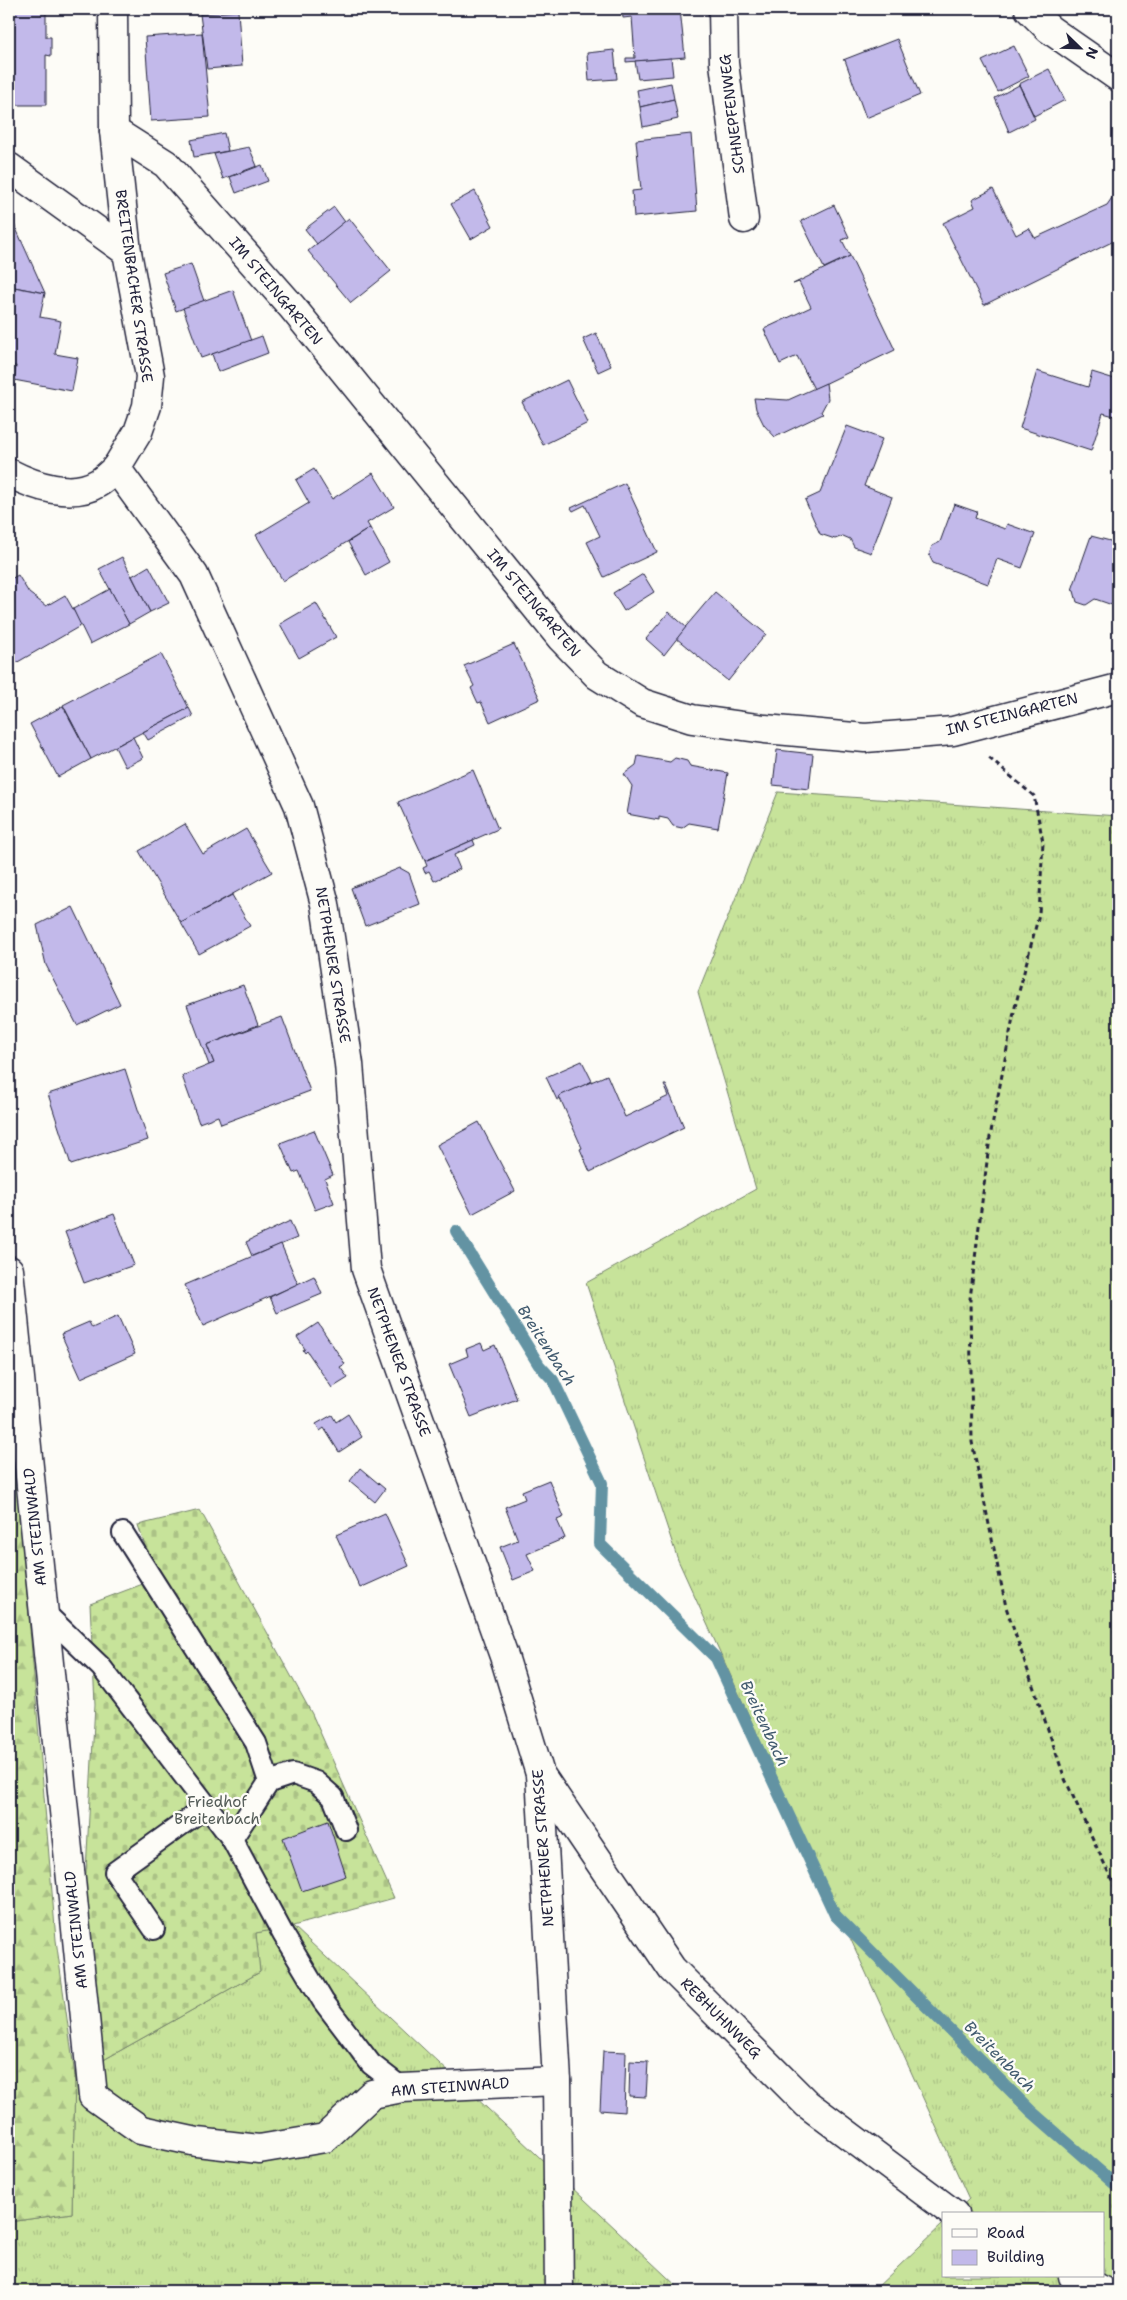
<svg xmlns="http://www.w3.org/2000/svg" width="1127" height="2300" viewBox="0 0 1127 2300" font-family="'Shantell Sans',sans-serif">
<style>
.grass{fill:url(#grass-tufts);stroke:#74826a}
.forest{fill:url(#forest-firs);stroke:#74826a}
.cemetery{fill:url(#cemetery-stones);stroke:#74826a}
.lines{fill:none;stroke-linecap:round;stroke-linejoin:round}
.stream{stroke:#6393a3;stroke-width:12}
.building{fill:#c2b9ea;stroke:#22223b}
.lane-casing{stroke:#22223b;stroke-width:24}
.street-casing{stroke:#22223b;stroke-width:31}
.secondary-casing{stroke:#22223b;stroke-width:31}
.path{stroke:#22223b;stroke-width:3;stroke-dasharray:5 4;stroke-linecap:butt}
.lane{stroke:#fdfcf7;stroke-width:20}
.street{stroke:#fdfcf7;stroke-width:28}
.secondary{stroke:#fdfcf7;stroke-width:28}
.labels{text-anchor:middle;stroke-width:4.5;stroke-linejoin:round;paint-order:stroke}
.street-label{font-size:15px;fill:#22223b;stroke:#fdfcf7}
.park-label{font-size:15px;fill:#545c58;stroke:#fdfcf7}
.water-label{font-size:16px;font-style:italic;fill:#425b6f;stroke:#fdfcf7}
</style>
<defs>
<pattern id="grass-tufts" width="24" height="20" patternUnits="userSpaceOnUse" patternTransform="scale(1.25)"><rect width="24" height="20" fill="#c7e39a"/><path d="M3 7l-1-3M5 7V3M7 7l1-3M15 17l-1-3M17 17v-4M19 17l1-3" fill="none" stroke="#abc286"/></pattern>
<pattern id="forest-firs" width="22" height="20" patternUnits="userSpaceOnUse" patternTransform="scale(1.25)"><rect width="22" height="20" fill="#c7e39a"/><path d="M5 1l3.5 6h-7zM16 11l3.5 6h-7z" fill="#abc286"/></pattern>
<pattern id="cemetery-stones" width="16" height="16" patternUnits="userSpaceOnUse" patternTransform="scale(1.25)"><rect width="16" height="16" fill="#c7e39a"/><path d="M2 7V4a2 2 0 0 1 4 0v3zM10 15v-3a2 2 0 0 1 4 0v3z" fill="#abc286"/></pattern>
</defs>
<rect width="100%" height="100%" fill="#fdfcf7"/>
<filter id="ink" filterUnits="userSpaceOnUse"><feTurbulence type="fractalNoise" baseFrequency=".02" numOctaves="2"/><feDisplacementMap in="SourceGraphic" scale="10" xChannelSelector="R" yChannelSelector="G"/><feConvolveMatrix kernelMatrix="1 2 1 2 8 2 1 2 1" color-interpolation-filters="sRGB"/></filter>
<g filter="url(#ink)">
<!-- grass -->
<g class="grass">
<polygon points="778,792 1118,816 1118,2291 873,2291 943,2224 943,2276 1103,2276 1103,2214 953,2214 969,2199 678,1560 586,1283 756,1189 698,992"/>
<polygon points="293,1926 682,2291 9,2291 9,2222 72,2213 75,2076 260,1972 255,1933"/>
</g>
<!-- forest -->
<polygon class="forest" points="9,1377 56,1940 75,2076 72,2213 9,2222"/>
<!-- cemetery -->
<polygon class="cemetery" points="200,1510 312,1714 394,1898 293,1926 256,1933 260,1972 75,2076 95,1704 90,1604 156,1579 138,1525"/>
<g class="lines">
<!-- stream -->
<polyline class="stream" points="456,1231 539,1365 553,1380 602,1483 600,1544 716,1658 835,1915 1031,2111 1118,2187"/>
</g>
<!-- building -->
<g class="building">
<polygon points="9,9 46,9 46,37 51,37 51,56 46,55 46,105 9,105"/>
<polygon points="622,9 680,9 685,57 626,62 626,58 635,58 632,17 623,18"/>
<polygon points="238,11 242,66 207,69 200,14"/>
<polygon points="202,33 210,117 151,121 145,37"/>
<polygon points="897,39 920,95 866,118 845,60 843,60"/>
<polygon points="1014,46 1029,76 998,92 982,61"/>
<polygon points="614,50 617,79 589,81 587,53"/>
<polygon points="671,58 673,76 638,79 635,61"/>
<polygon points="1049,69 1065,100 1034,116 1019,84"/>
<polygon points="671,83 674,99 640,107 637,90"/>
<polygon points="1019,85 1035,119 1009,132 995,98"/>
<polygon points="674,99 678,119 643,127 640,107"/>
<polygon points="224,133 228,151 194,157 191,140"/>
<polygon points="691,134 697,211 634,217 632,191 641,190 636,140"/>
<polygon points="249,147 257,166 223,179 214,154"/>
<polygon points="262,165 268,181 236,193 230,177"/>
<polygon points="993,189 1016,235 1029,228 1035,238 1107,205 1118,189 1118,239 984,305 943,223 975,207 972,200"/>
<polygon points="475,191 493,226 471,239 451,204"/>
<polygon points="834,205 849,237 842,240 850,256 824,268 801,221"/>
<polygon points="334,207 345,222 317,244 305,229"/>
<polygon points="9,213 45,293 9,286"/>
<polygon points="349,218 391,271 351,303 308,251"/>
<polygon points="850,256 895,350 814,389 797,356 780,364 764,329 811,307 799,282 793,284"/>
<polygon points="191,264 204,301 176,311 163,273"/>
<polygon points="9,286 45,293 40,317 61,321 55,354 78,358 72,391 14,380 16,366 9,365"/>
<polygon points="233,290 251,341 201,358 183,308"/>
<polygon points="596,333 611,366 598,372 583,339"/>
<polygon points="262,336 268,353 218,372 212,354"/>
<polygon points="1037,371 1088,387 1092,372 1118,380 1118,417 1103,413 1091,451 1020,428"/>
<polygon points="567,380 588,423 543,445 522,402"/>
<polygon points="826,383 828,399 821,412 823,414 775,437 764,425 756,409 754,398 788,400"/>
<polygon points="847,426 882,439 864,486 892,497 871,553 854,547 850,539 843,536 835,539 820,534 805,500 820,493"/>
<polygon points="314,469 332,499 373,473 394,507 367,523 370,528 283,581 256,535 309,503 296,480"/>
<polygon points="625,483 657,552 604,577 587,542 600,536 585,505 573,511 571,508"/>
<polygon points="954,504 977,512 975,518 1005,529 1007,524 1035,534 1022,568 997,559 988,584 933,563 929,555 932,546 940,542"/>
<polygon points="370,528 389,562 366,575 348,542"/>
<polygon points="1091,536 1118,543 1118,607 1095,599 1086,605 1077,602 1074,591 1072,590"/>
<polygon points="122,557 150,612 129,624 99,569"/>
<polygon points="149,566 169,603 150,612 132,576"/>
<polygon points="643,574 654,592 624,611 613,593"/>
<polygon points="18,575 29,593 46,606 65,595 82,625 16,663 9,650 9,580"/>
<polygon points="110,589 129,624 90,644 73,609"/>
<polygon points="715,592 766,634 728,681 676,638"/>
<polygon points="316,603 336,637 299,658 280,624"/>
<polygon points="669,612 686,627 664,655 646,639"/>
<polygon points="514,644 540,699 490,722 481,702 478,703 471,688 474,686 464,666"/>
<polygon points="161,654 189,708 91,759 63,705"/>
<polygon points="63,706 91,759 58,777 30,724"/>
<polygon points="189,708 193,716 148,740 143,732"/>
<polygon points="133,737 143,758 125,767 115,747"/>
<polygon points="777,750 813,754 809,789 773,785"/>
<polygon points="638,756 670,762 675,758 687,761 690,766 728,773 718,828 689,823 682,828 673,826 668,819 659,817 659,820 627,814 632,786 624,774 636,765"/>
<polygon points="473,770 498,829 425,861 398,802"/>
<polygon points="185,824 203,854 246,829 272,872 181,923 139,851"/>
<polygon points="473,840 475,845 454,855 460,869 434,881 429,871 425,873 423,868 427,866 425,861"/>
<polygon points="400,868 409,873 420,904 365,926 351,888"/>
<polygon points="232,895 250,926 199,954 181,923"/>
<polygon points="73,907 120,1004 77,1025 46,965 37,925"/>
<polygon points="243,985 258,1025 207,1045 214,1063 209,1065 187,1005"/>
<polygon points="282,1017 310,1091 221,1124 218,1116 199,1123 182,1076 214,1063 207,1045"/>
<polygon points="582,1061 592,1081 557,1100 546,1077"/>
<polygon points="125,1069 148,1140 71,1165 48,1094"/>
<polygon points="607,1075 625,1117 669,1096 664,1085 666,1085 684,1127 590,1172 580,1149 582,1148 559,1096"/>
<polygon points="479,1122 515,1191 472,1214 437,1145"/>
<polygon points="314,1130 333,1175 325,1179 334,1203 315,1210 299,1171 293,1173 280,1143"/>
<polygon points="114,1214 134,1265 84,1283 65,1232"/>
<polygon points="290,1221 297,1238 252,1256 246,1242"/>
<polygon points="281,1244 298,1284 203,1326 185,1285"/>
<polygon points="314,1276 322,1294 277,1313 270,1297"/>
<polygon points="118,1316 135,1354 81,1378 61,1334 89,1322 92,1328"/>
<polygon points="318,1323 345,1364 340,1367 348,1378 332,1388 307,1351 305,1353 303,1350 305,1349 297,1337"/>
<polygon points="481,1343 484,1350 495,1345 517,1399 471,1417 449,1364 468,1356 466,1349"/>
<polygon points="348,1414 362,1437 339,1452 324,1428 320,1431 316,1424 332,1415 336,1422"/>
<polygon points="360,1468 385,1489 375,1502 350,1481"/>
<polygon points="549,1480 564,1517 557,1520 565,1538 527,1554 535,1571 513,1580 500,1547 518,1540 505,1507 525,1499 522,1491"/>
<polygon points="385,1513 409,1566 360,1588 336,1535"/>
<polygon points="328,1821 346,1876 302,1891 283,1838"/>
<polygon points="603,2051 626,2052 624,2112 600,2110"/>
<polygon points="630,2061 648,2062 646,2097 629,2096"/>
</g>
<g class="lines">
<defs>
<g id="lane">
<polyline points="123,1533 256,1743 269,1782"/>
<polyline points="43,1611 101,1667 232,1839 283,1934 323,2001 371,2064 402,2088"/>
<polyline points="232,1839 269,1782 293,1774 316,1782 333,1797 346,1830"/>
<polyline points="154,1929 115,1872 206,1807"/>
</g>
<g id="street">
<polyline points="113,9 114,131 127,252 150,376 147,406 138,432 116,468 194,575 299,806 325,904 349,1064 366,1269 504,1656 540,1774 557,2081 559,2291"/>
<polyline points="723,9 724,63 744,219"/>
<polyline points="1029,9 1049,29 1118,77"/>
<polyline points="114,131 166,164 292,307 561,638 597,675 642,703 692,719 765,729 865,738 953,731 1118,688"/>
<polyline points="9,167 127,252"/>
<polyline points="9,1270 93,2096 141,2130 197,2142 259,2149 325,2138 372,2094 402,2088 557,2081"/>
<polyline points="540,1774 672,1969 807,2104 954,2214"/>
<polyline points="1073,2276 1103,2291"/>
</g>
<path id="secondary" d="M9,473c25,13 63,26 89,10 7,-4 13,-10 18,-15"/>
</defs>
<!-- lane casing -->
<use href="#lane" class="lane-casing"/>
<!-- street casing -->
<use href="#street" class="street-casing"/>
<!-- secondary casing -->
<use href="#secondary" class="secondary-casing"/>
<!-- path -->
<polyline class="path" points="989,758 1034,796 1043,842 1039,914 1015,1007 990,1137 970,1299 972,1442 1006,1607 1065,1779 1118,1893"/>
<!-- lane -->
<use href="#lane" class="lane"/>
<!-- street -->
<use href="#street" class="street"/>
<!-- secondary -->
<use href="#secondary" class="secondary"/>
</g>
</g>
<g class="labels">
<!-- street labels -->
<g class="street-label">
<text transform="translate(732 114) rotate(-97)" y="5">SCHNEPFENWEG</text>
<text transform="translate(134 286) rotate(82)" y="5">BREITENBACHER STRASSE</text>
<text transform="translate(276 291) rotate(50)" y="5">IM STEINGARTEN</text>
<text transform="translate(534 603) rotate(50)" y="5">IM STEINGARTEN</text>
<text transform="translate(1012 714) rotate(-14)" y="5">IM STEINGARTEN</text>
<text transform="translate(333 965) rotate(81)" y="5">NETPHENER STRASSE</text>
<text transform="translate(399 1362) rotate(70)" y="5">NETPHENER STRASSE</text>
<text transform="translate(35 1527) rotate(-96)" y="5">AM STEINWALD</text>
<text transform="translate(543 1848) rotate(-94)" y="5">NETPHENER STRASSE</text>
<text transform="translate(76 1930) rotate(-96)" y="5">AM STEINWALD</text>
<text transform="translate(721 2018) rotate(45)" y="5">REBHUHNWEG</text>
<text transform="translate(450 2087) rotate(-4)" y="5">AM STEINWALD</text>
</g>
<!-- park labels -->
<g class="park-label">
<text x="217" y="1807">Friedhof<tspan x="217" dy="17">Breitenbach</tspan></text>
</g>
<!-- water labels -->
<g class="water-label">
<text transform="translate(547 1345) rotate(57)" y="6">Breitenbach</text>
<text transform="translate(765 1723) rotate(65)" y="6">Breitenbach</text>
<text transform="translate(1000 2056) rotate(45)" y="6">Breitenbach</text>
</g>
</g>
<!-- margin -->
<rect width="1127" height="2300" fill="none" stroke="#fdfcf7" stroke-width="30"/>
<rect x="15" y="15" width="1097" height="2270" fill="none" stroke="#22223b" stroke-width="2" filter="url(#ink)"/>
<!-- legend -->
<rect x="942" y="2212" width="162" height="65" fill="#fdfcf7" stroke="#a5a5ac"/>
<rect x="952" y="2229" width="25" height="8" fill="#fdfcf7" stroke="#a5a5ac"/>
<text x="987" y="2238" font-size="15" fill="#22223b">Road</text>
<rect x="952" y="2250" width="25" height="15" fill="#c2b9ea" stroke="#a5a5ac"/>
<text x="987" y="2262" font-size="15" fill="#22223b">Building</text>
<!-- north arrow -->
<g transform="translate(1080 48) rotate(113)" stroke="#fdfcf7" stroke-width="4" paint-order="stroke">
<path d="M0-4L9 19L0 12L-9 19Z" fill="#22223b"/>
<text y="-8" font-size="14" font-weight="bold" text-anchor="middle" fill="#22223b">N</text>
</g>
</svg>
